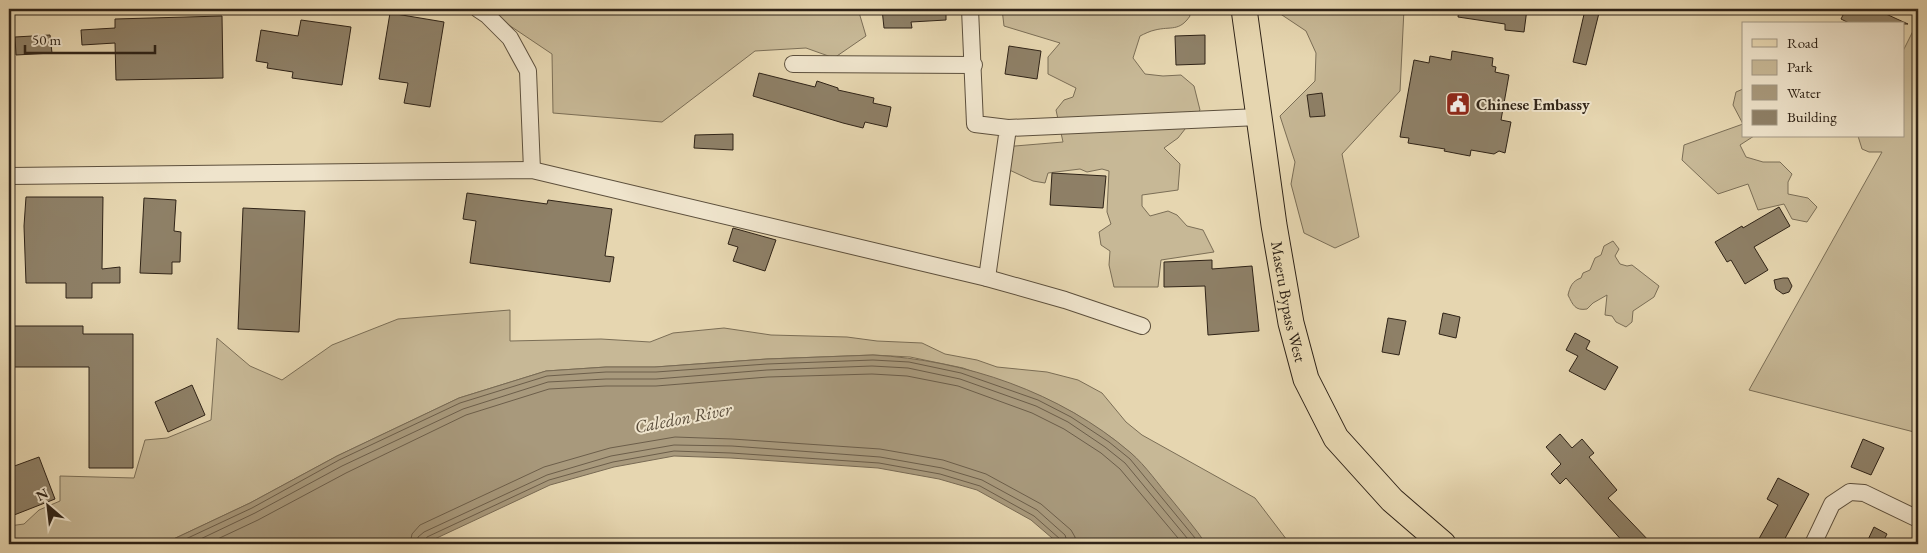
<svg xmlns="http://www.w3.org/2000/svg" width="1927" height="553" viewBox="0 0 1927 553" font-family="'EB Garamond',serif">
<style>
.green{fill:#c7b896;stroke:#7b6e56}
.water{fill:#a8997c;stroke:#786a54}
.lines{fill:none;stroke-linecap:round;stroke-linejoin:round}
.shore{stroke:#6c5e4a;stroke-width:1}
.building{fill:#8e8067;stroke:#2f2317}
.street-casing{stroke:#5d503d;stroke-width:18}
.primary-casing{stroke:#2f2317;stroke-width:27}
.street{stroke:#efe4cc;stroke-width:16}
.primary{stroke:#e6d6b0;stroke-width:25}
.labels{text-anchor:middle;stroke-width:4;stroke-linejoin:round;paint-order:stroke}
.poi-label{font-size:16px;font-weight:bold;fill:#2f2317;stroke:#efe4cc;text-anchor:start}
.street-label{font-size:16px;fill:#2f2317;stroke:#efe4cc}
.water-label{font-size:18px;font-style:italic;fill:#594c3a;stroke:#efe4cc}
</style>
<rect width="100%" height="100%" fill="#e6d6b0"/>
<filter id="stains"><feTurbulence type="fractalNoise" baseFrequency=".004" numOctaves="4"/><feColorMatrix values="0 0 0 0 .2 0 0 0 0 .09 0 0 0 0 .02 0 0 0 .5 -.17"/></filter>
<radialGradient id="worn" r=".72"><stop offset=".6" stop-color="#630" stop-opacity="0"/><stop offset="1" stop-color="#630" stop-opacity=".3"/></radialGradient>
<!-- green -->
<g class="green">
<polygon points="485,9 858,9 866,36 834,58 806,48 755,51 662,122 553,113 552,54"/>
<path d="M1002,9h186l2,7c-11,16 -19,10 -35,14 -5,1 -11,4 -15,6l-7,22 12,16 18,2 18,-1 13,11 6,24 -22,28 -14,10 16,16 -2,26 -36,5v11l8,10 18,-5 9,4 10,11 16,4 11,22 -53,8 -3,27h-44l-5,-22 1,-14 -9,-6 -2,-13 12,-8 -4,-12 2,-41 -7,-2 -15,3 -7,-3 -32,4 -3,10 -12,-2 -30,-14v-20l60,-5 -7,-32 8,-10 9,-3 3,-9 -28,-14v-17l12,-14 -56,-17z"/>
<polygon points="1273,9 1404,9 1400,91 1342,154 1359,237 1335,248 1304,233 1291,184 1295,162 1280,116 1315,81 1316,53 1306,31"/>
<polygon points="1907,9 1918,9 1918,433 1749,390 1882,152 1869,152 1862,149 1858,136 1903,136 1903,51 1914,29 1916,17"/>
<polygon points="1743,89 1743,136 1754,136 1740,145 1746,157 1763,162 1780,162 1792,174 1788,182 1788,194 1808,198 1817,207 1807,222 1792,219 1784,204 1758,210 1748,184 1718,194 1682,160 1684,145 1743,124 1733,105 1736,92"/>
<path d="M1613,241l6,8 -4,7 5,8 7,2 5,-1 27,21 -5,11 -21,14 -1,11 -6,5 -10,-5 -4,-6 -7,-1 2,-20 -14,8 -6,6c-12,2 -14,-4 -19,-14 2,-8 4,-14 13,-17l2,-5 7,-3 5,-12 6,-3 3,-9z"/>
<polygon points="510,310 510,341 601,339 650,342 673,333 724,328 771,335 847,337 877,341 922,343 945,354 977,360 997,367 1047,372 1078,380 1102,393 1126,422 1142,435 1255,498 1290,544 1206,544 1133,455 1112,438 1074,413 1040,396 963,368 910,357 873,355 767,359 655,367 606,367 546,371 459,398 337,456 250,503 163,544 9,544 9,526 24,524 39,510 60,501 60,476 134,478 145,440 167,438 211,420 217,338 250,366 282,380 332,345 398,319"/>
</g>
<!-- water -->
<path class="water" d="M873,355c92,5 187,37 258,98 15,13 27,31 40,46 12,15 25,30 35,45h-147l-28,-24 -54,-30 -38,-11 -61,-11 -147,-10 -57,-2 -60,11 -64,18 -126,59h-261l87,-41 87,-47 122,-58 87,-27 60,-4h49l112,-8z"/>
<g class="lines">
<!-- shore -->
<g class="shore">
<polyline points="175,544 252,508 339,460 460,403 547,376 606,372 656,372 767,364 873,360 909,362 961,373 1038,400 1071,417 1109,442 1130,459 1200,544"/>
<polyline points="190,544 255,513 342,466 463,409 548,382 606,379 656,379 767,370 872,366 908,368 960,379 1036,406 1068,422 1105,447 1125,463 1192,544"/>
<polyline points="207,544 258,520 346,473 466,415 549,389 606,386 656,386 768,377 872,374 907,376 958,386 1032,413 1064,429 1101,453 1120,469 1183,544"/>
<polyline points="410,544 412,534 420,525 544,467 610,448 675,437 732,439 880,449 943,460 986,474 1041,504 1071,530 1075,537 1076,544"/>
<polyline points="417,544 418,537 424,532 547,475 611,456 674,445 732,446 880,457 942,468 982,480 1037,510 1065,535 1068,544"/>
<polyline points="423,544 427,537 549,480 613,462 674,451 731,453 879,463 940,474 980,486 1034,516 1060,539 1062,544"/>
</g>
</g>
<!-- building -->
<g class="building">
<polygon points="882,9 946,9 946,20 911,22 912,28 884,28"/>
<polygon points="1459,9 1527,9 1524,32 1505,30 1505,24 1458,17"/>
<polygon points="1846,9 1875,9 1908,24 1851,24 1841,19"/>
<polygon points="1585,10 1599,13 1586,65 1573,62"/>
<polygon points="390,13 444,22 430,107 404,103 408,83 379,79"/>
<polygon points="222,16 223,78 116,80 115,43 82,45 81,30 115,28 115,19"/>
<polygon points="301,20 351,27 342,85 292,78 293,72 267,68 268,63 256,61 261,30 298,36"/>
<polygon points="50,35 52,53 16,55 15,37"/>
<polygon points="1205,35 1205,64 1176,65 1175,36"/>
<polygon points="1009,46 1041,51 1037,79 1005,74"/>
<polygon points="1452,51 1493,58 1492,66 1496,67 1495,72 1509,75 1501,120 1511,122 1505,153 1499,151 1494,154 1471,150 1470,156 1444,151 1445,149 1408,143 1409,138 1400,137 1414,60 1429,63 1430,56 1451,60"/>
<polygon points="759,73 815,87 817,81 838,88 838,90 874,98 873,103 891,107 887,127 865,122 863,128 843,123 753,96"/>
<polygon points="1322,93 1325,116 1310,117 1307,95"/>
<polygon points="733,134 733,150 694,148 695,135"/>
<polygon points="1052,173 1106,176 1103,208 1050,205"/>
<polygon points="467,193 547,204 548,200 612,209 605,256 614,257 610,282 470,263 476,221 463,219"/>
<polygon points="26,197 103,197 102,269 120,267 120,283 92,283 92,298 66,298 66,283 26,283 24,226"/>
<polygon points="144,198 176,200 174,231 181,232 180,262 172,262 172,274 140,273"/>
<polygon points="1779,207 1790,226 1754,247 1768,270 1745,284 1731,260 1727,262 1715,242 1742,226 1743,228"/>
<polygon points="243,208 305,211 299,332 238,329"/>
<polygon points="733,228 776,240 765,271 733,261 738,247 728,244"/>
<polygon points="1212,260 1212,269 1252,266 1259,331 1208,335 1205,286 1164,287 1164,262"/>
<polygon points="1783,278 1788,278 1792,286 1789,292 1783,294 1776,289 1774,280"/>
<polygon points="1443,313 1460,317 1456,338 1439,334"/>
<polygon points="1388,318 1406,321 1399,355 1382,352"/>
<polygon points="9,326 83,326 83,334 133,334 133,468 89,468 89,367 9,367"/>
<polygon points="1575,333 1590,341 1586,349 1618,367 1605,390 1569,371 1578,356 1566,350"/>
<polygon points="192,385 205,415 168,432 155,402"/>
<polygon points="1560,434 1572,448 1582,439 1594,453 1589,457 1617,490 1608,498 1652,544 1625,544 1566,478 1560,484 1551,474 1561,464 1546,447"/>
<polygon points="1863,439 1884,448 1871,475 1851,467"/>
<polygon points="39,457 55,499 9,517 9,468"/>
<polygon points="1778,478 1809,494 1782,544 1756,544 1778,505 1767,499"/>
<polygon points="1874,527 1887,534 1882,544 1866,544"/>
</g>
<g class="lines">
<defs>
<g id="street">
<polyline points="478,9 487,15 510,38 528,71 532,170"/>
<polyline points="970,9 975,124 1008,128 987,278"/>
<polyline points="793,64 974,65"/>
<polyline points="1008,128 1259,117"/>
<polyline points="9,176 532,170 987,278 1065,300 1142,326"/>
<polyline points="1813,544 1832,504 1850,492 1864,493 1918,519"/>
</g>
<g id="primary">
<path id="s1" d="M1244,9l30,216 17,98 15,56 30,59 56,62 51,44"/>
</g>
</defs>
<!-- street casing -->
<use href="#street" class="street-casing"/>
<!-- primary casing -->
<use href="#primary" class="primary-casing"/>
<!-- street -->
<use href="#street" class="street"/>
<!-- primary -->
<use href="#primary" class="primary"/>
</g>
<!-- icons -->
<defs>
<symbol id="civic-square" viewBox="-11 -11 22 22"><rect x="-9" y="-9" width="18" height="18" rx="4" fill="#8f2418" stroke="#efe4cc"/><path d="M-.6-6.5H3V-4.5H.6V-3L4-1V1h2V6H-6V1h2V-1L-.6-3ZM-1.2 2.5V6h2.4V2.5Z" fill="#fff"/></symbol>
</defs>
<g fill-rule="evenodd">
<use href="#civic-square" x="1444" y="90" width="28" height="28"/>
</g>
<g class="labels">
<!-- poi labels -->
<g class="poi-label">
<text x="1476" y="110">Chinese Embassy</text>
</g>
<!-- street labels -->
<g class="street-label">
<text dy="6" stroke="none"><textPath href="#s1" startOffset="296">Maseru Bypass West</textPath></text>
</g>
<!-- water labels -->
<g class="water-label">
<text transform="translate(683 418) rotate(-11)" y="6">Caledon River</text>
</g>
</g>
<!-- margin -->
<rect width="1927" height="553" fill="none" stroke="#e6d6b0" stroke-width="30"/>
<rect x="10" y="10" width="1907" height="533" fill="none" stroke="#2f2317" stroke-width="2.5"/>
<rect x="15" y="15" width="1897" height="523" fill="none" stroke="#2f2317"/>
<!-- legend -->
<rect x="1742" y="22" width="162" height="115" fill="#efe4cc" stroke="#a29784"/>
<rect x="1752" y="39" width="25" height="8" fill="#e6d6b0" stroke="#a29784"/>
<text x="1787" y="48" font-size="15" fill="#2f2317">Road</text>
<rect x="1752" y="60" width="25" height="15" fill="#c7b896" stroke="#a29784"/>
<text x="1787" y="72" font-size="15" fill="#2f2317">Park</text>
<rect x="1752" y="85" width="25" height="15" fill="#a8997c" stroke="#a29784"/>
<text x="1787" y="98" font-size="15" fill="#2f2317">Water</text>
<rect x="1752" y="110" width="25" height="15" fill="#8e8067" stroke="#a29784"/>
<text x="1787" y="122" font-size="15" fill="#2f2317">Building</text>
<!-- north arrow -->
<g transform="translate(48 506) rotate(332)" stroke="#efe4cc" stroke-width="4" paint-order="stroke">
<path d="M0-4L9 19L0 12L-9 19Z" fill="#2f2317"/>
<text y="-8" font-size="14" font-weight="bold" text-anchor="middle" fill="#2f2317">N</text>
</g>
<!-- scale -->
<path d="M25 45v8h130v-8" fill="none" stroke="#2f2317" stroke-width="2.5"/>
<text x="32" y="45" font-size="15" fill="#2f2317" stroke="#efe4cc" stroke-width="4" paint-order="stroke">50 m</text>
<rect width="100%" height="100%" filter="url(#stains)"/>
<rect width="100%" height="100%" fill="url(#worn)"/>
</svg>
